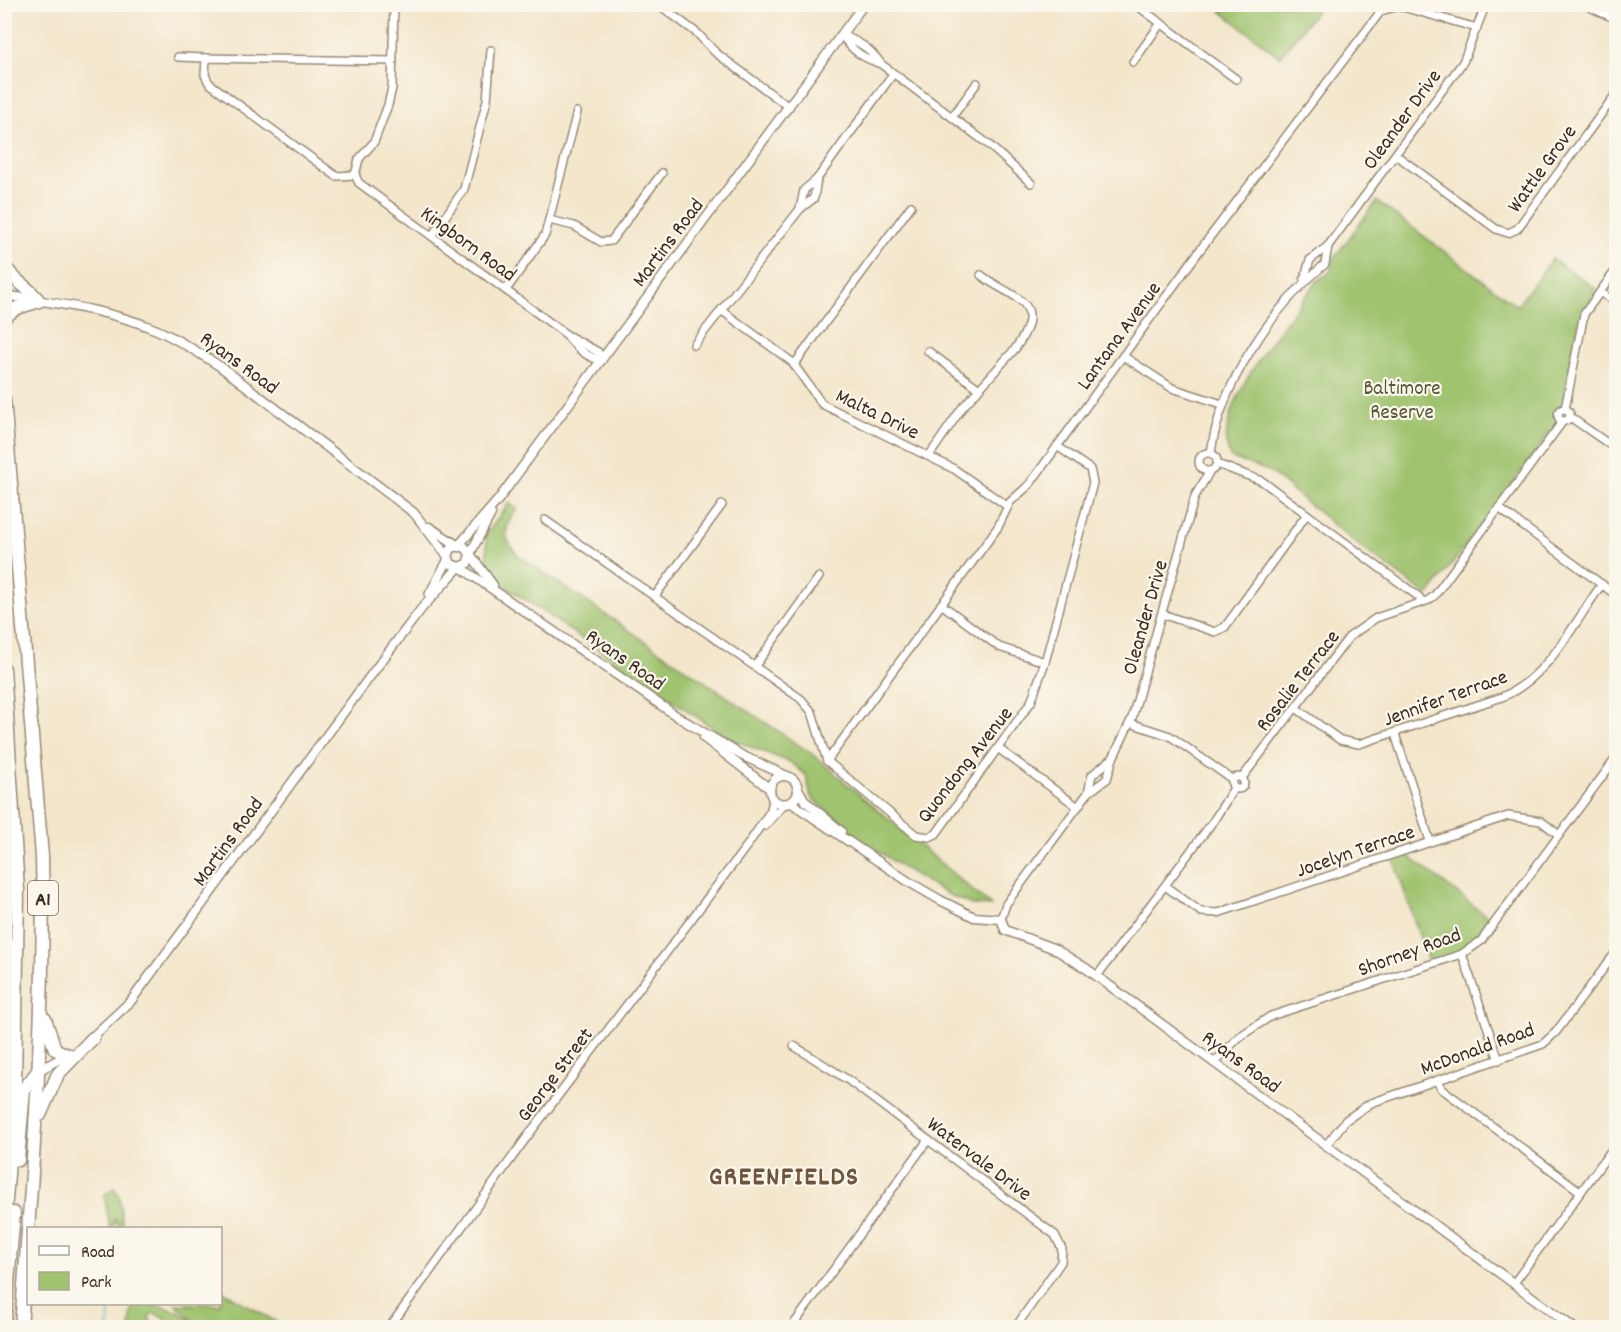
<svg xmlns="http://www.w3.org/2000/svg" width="1621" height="1332" viewBox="0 0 1621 1332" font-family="Dekko,sans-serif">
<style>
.green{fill:#9fc36e;stroke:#6d7646;stroke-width:1.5}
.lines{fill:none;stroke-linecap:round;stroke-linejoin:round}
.stream{stroke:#4ebcc7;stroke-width:2}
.minor-casing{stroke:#978874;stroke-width:10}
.tertiary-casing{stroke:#978874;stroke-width:11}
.trunk-casing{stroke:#978874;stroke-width:15}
.minor{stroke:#fff;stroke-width:7}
.tertiary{stroke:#fff;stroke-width:8}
.trunk{stroke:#fff;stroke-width:12}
.labels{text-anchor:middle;stroke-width:4.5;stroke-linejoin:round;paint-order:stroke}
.shield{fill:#fbf7ec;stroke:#75685c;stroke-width:1.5}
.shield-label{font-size:20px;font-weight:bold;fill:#3b2a1e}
.street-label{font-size:21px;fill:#3b2a1e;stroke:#fbf7ec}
.park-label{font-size:21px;fill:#595836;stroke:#fbf7ec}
.district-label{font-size:27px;font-weight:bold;letter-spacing:1.5px;fill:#6e553d;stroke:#fbf7ec}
</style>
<rect width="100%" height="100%" fill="#fbf7ec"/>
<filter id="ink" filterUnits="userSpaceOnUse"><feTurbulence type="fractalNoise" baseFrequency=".0167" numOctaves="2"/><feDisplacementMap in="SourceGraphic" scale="12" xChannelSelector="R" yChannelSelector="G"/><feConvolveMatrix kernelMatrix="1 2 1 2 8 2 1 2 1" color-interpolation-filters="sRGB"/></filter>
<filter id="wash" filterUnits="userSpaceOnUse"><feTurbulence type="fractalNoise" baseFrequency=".008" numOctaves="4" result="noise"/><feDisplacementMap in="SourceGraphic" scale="24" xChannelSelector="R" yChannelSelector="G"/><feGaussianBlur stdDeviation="1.35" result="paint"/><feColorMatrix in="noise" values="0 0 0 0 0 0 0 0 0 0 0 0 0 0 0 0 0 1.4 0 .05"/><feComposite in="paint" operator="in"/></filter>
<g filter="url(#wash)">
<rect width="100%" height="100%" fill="#f3e6cb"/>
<!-- green -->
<g class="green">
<polygon points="1213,5 1321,5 1280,57"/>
<path d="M1377,201l140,105 35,-47 45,30 -18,32 -16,83 -7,9v12l-128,171 -74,-54 -85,-71 -38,-13c-25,-45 60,-142 87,-178l12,-8 3,-13z"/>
<path d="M509,503l8,6c-14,19 -15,30 2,47l293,198 179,152 -19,-1 -25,-11 -42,-25 -42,-28 -52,-44 -5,-22 -16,-13 -62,-24 -229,-156 -11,-12 -2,-35z"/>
<polygon points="5,799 12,944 17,967 5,1225"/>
<polygon points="1402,851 1496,923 1462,954 1429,964 1392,855"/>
<polygon points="114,1188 119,1195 123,1228 120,1228 115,1219 113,1228 110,1228 104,1195"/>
<polygon points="221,1290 278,1323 282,1327 206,1326 192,1319 175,1304 220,1304"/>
<path d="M136,1304c24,0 45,5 62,23h-35l3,-9 -13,-5 -4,4 4,10h-23l2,-17z"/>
</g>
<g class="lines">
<!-- stream -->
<polyline class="stream" points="108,1328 110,1304"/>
</g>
</g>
<g filter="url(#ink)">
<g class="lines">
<defs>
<g id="minor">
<polyline points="658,4 697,33 716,53 789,107"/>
<polyline points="1135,4 1236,79"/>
<polyline points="1583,4 1616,19"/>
<path d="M842,35c10,16 21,23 39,29l107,80 43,39"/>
<path d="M842,35c17,7 28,13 39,29"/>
<polyline points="178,57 206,58"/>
<polyline points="1133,62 1161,23"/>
<polyline points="952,117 977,83"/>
<polyline points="1396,155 1496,229 1508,233 1517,229 1616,94"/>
<polyline points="355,175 336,176 209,83 205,75 206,58 393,61"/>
<polyline points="355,175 359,183 567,335 598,352 602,360"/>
<polyline points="355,175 359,159 374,142 388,105 392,88 394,4"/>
<polyline points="800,209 804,190 817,179 893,74"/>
<polyline points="549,220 574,226 601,242 611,241 662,173"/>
<polyline points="432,236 464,189 487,100 491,50"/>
<polyline points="1304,280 1310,260 1328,246 1463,62 1486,4"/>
<polyline points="506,290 545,235 577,112"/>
<polyline points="1600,292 1616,303"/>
<polyline points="721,310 792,362 822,404 954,469 1007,506"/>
<path d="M568,337c9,11 19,21 34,23"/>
<polyline points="694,345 800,209 814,198 817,179"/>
<polyline points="928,351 978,388"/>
<polyline points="1123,356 1172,388 1222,404"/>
<polyline points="794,365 911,206"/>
<circle cx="1564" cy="415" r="6"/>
<polyline points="1565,409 1584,314 1616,270"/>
<polyline points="1570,417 1616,449"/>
<path d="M1211,453c9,-69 61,-145 114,-189l3,-18"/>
<circle cx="1208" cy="462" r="9"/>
<path d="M929,456l33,-48 53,-59c36,-50 -4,-50 -34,-74"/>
<polyline points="1217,464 1262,481 1419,597 1422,602"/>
<polyline points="1500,509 1616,595"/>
<polyline points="545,520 801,699 812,712 827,761 916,835 929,837 936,834 1031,702 1045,662 1093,483 1090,469 1057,446"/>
<polyline points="655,596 722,505"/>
<polyline points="941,604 999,647 1045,662"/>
<polyline points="1162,614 1215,632 1225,627 1307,514"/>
<polyline points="755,666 819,577"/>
<path d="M1296,708l44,32 19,4 143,-47c46,-19 72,-74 100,-113"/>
<polyline points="1130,723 1170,736 1233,780"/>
<polyline points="1395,734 1430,841"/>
<polyline points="999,749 1078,807"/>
<polyline points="827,761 998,527 1010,502 1029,485 1200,250 1381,11 1399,6 1477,28"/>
<circle cx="1238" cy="783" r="6"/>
<polyline points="1242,778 1349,637 1376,618 1429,600 1435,595 1563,421"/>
<polyline points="1088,793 1092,775 1113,758"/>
<polyline points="765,826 785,803"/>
<polyline points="1165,886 1201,912 1218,913 1508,816 1541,821 1559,835"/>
<polyline points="1001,919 1006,904 1088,793 1107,779 1113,758 1132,718 1195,496 1210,471"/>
<polyline points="1462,954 1499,1060"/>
<polyline points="1097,976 1214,820 1234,788"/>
<polyline points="794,1046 848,1080 1055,1235 1062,1249 1061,1262 1015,1328"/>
<polyline points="1214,1063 1239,1037 1271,1016 1462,954 1481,941 1616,758"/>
<polyline points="1437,1081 1442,1089 1581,1192"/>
<polyline points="1326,1145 1346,1120 1371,1103 1543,1044 1556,1032 1616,952"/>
<polyline points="1514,1283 1616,1144"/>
<polyline points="389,1328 524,1141 749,843 771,810 773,798"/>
<polyline points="791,1328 928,1140"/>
</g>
<g id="tertiary">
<path d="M4,295c50,8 106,15 153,35 23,10 43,24 64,37l193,146 34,44"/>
<polyline points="429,527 457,545"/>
<polyline points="459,545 498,500 864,4"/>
<polyline points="470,554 491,514"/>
<polyline points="470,555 467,564 459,567 451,564 448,556 452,547 465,547 493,585"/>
<polyline points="460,567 678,717 741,755 789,777"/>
<polyline points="429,595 448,560"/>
<polyline points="704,738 770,789"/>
<circle cx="784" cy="790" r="14"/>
<polyline points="797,787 805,801 841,831"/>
<polyline points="790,802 909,882 940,900 974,917 1001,919 1005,930 1055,949 1087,969 1574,1328"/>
<polyline points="88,1041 131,1001 377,667 422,608 459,567"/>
<polyline points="38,1071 70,1053"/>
</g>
<g id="trunk">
<path d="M4,265c10,17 24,21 35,36l-22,7 -13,9"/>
<path d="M4,399l38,457c4,158 -10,315 -21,472"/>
<polyline points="4,669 18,890 15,1085 4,1225"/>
<polyline points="4,799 9,891"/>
<polyline points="45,1019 55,1049 67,1055"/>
<polyline points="40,1115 58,1074 93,1038"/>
<polyline points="18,1160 24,1089 38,1071"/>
<polyline points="4,1327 14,1213"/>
</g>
</defs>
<!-- minor casing -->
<use href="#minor" class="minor-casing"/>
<!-- tertiary casing -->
<use href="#tertiary" class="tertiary-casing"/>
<!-- trunk casing -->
<use href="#trunk" class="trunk-casing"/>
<!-- minor -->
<use href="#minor" class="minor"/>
<!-- tertiary -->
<use href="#tertiary" class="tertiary"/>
<!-- trunk -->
<use href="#trunk" class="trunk"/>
</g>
</g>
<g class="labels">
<!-- shield labels -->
<rect class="shield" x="28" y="881" width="30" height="34" rx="4.5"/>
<g class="shield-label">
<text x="43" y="905">A1</text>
</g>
<!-- street labels -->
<g class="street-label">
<text transform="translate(1401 119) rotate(-54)" y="7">Oleander Drive</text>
<text transform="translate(1541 168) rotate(-54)" y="7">Wattle Grove</text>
<text transform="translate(667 242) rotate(-53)" y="7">Martins Road</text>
<text transform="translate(469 243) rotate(36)" y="7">Kingborn Road</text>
<text transform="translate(1118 335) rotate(-54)" y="7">Lantana Avenue</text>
<text transform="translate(240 362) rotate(36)" y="7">Ryans Road</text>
<text transform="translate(878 413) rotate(26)" y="7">Malta Drive</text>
<text transform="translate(1144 617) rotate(-74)" y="7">Oleander Drive</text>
<text transform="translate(626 659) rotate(35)" y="7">Ryans Road</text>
<text transform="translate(1297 680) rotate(-52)" y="7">Rosalie Terrace</text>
<text transform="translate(1445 697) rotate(-20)" y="7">Jennifer Terrace</text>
<text transform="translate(964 764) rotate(-52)" y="7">Quondong Avenue</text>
<text transform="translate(227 841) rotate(-54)" y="7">Martins Road</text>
<text transform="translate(1355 850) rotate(-19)" y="7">Jocelyn Terrace</text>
<text transform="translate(1409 951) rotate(-20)" y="7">Shorney Road</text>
<text transform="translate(1477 1048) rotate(-20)" y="7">McDonald Road</text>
<text transform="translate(1242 1061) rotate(36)" y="7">Ryans Road</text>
<text transform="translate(554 1074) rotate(-53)" y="7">George Street</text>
<text transform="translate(980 1158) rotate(37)" y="7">Watervale Drive</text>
</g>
<!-- park labels -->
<g class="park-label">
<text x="1402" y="394">Baltimore<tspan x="1402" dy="24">Reserve</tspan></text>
</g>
<!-- district labels -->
<g class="district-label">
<text x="784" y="1184">GREENFIELDS</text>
</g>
</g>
<!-- margin -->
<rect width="1621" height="1332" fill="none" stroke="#fbf7ec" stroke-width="24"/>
<!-- legend -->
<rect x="27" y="1227" width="195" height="78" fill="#fbf7ec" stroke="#aea59a" stroke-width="1.5"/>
<rect x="39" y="1246" width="30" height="9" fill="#ffffff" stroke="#aea59a" stroke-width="1.5"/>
<text x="81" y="1257" font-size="18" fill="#3b2a1e">Road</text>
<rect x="39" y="1272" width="30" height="18" fill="#9fc36e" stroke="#aea59a" stroke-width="1.5"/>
<text x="81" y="1287" font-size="18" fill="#3b2a1e">Park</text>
</svg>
